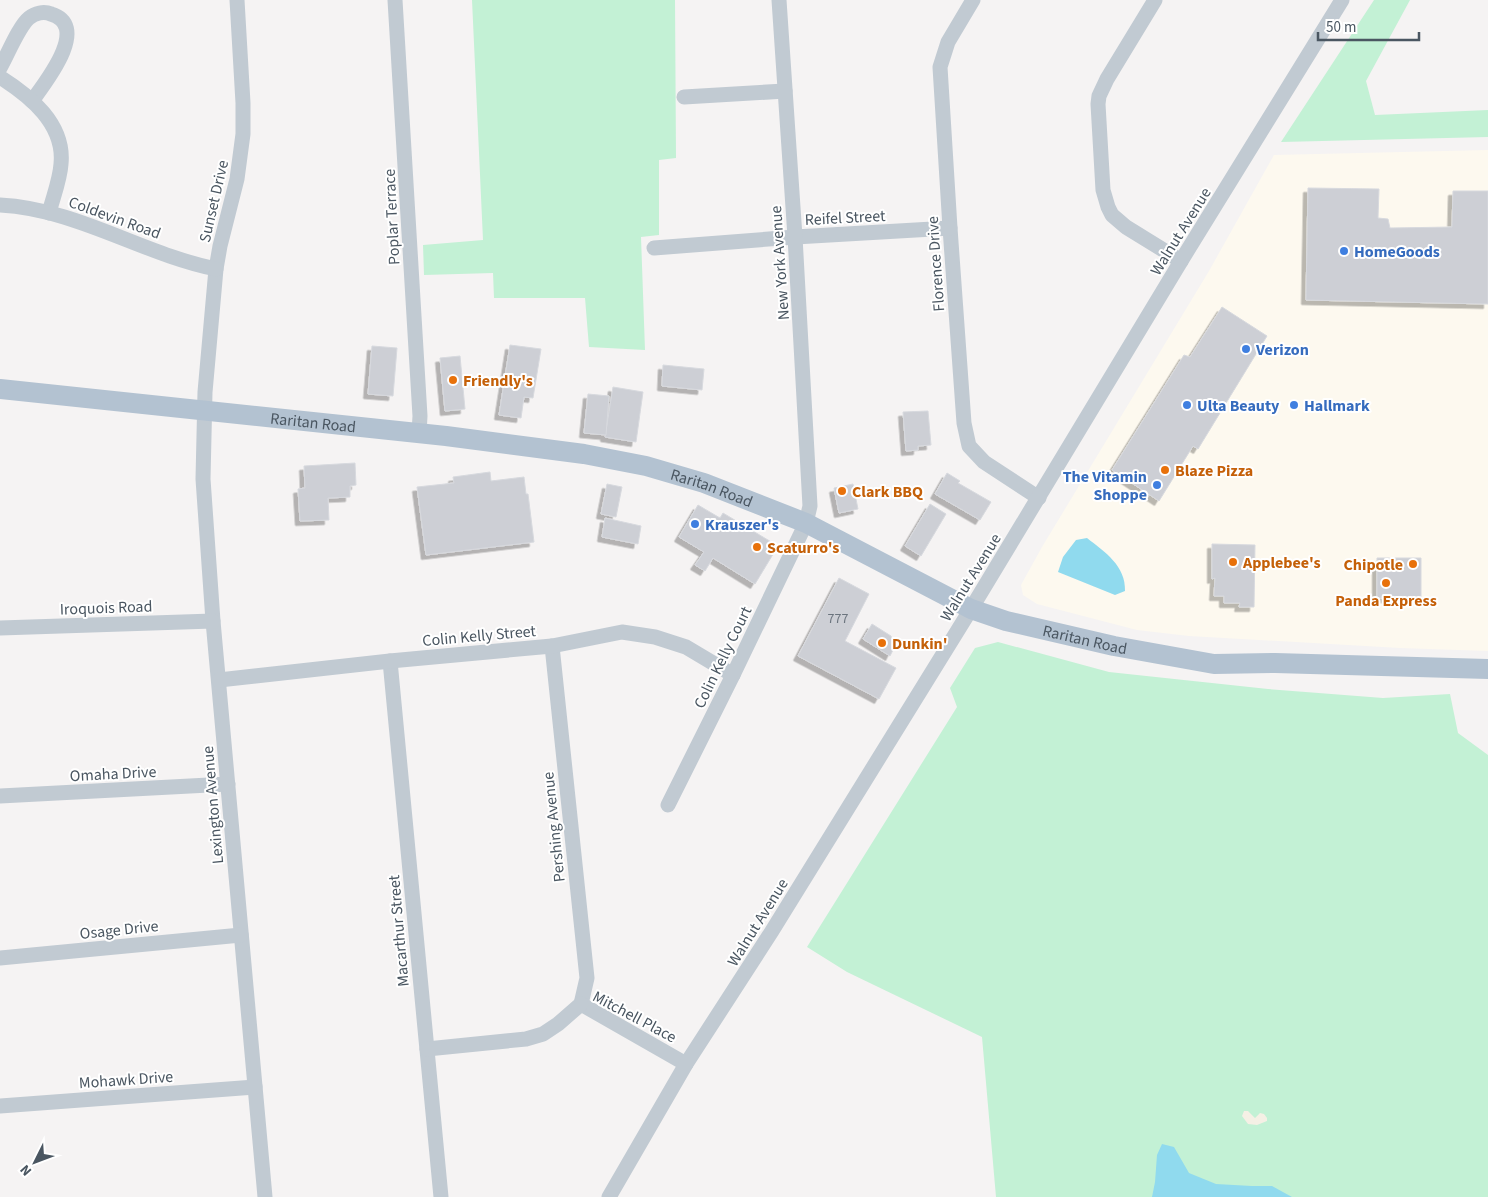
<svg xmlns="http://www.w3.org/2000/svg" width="1488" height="1197" viewBox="0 0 1488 1197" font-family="'Source Sans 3',sans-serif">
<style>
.commercial{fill:#fdf9ef}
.green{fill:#c3f1d5}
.sand{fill:#f5f0e5}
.water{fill:#90daee}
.building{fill:#cdcfd5;stroke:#d7d9de;filter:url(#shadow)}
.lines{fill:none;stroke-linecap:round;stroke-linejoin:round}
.minor{stroke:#c1cad2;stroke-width:15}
.major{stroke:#b3c2d1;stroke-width:20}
.shop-dot{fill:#3f7fe0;stroke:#fff;stroke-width:2}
.food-dot{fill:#e8710a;stroke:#fff;stroke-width:2}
.labels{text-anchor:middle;stroke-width:4;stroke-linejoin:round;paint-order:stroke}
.number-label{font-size:14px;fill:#6b747e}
.street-label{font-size:16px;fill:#4a5661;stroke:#fff}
.shop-label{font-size:16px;font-weight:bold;fill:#366cbe;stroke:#fff;text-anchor:start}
.food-label{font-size:16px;font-weight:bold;fill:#c56008;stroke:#fff;text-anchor:start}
</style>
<defs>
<filter id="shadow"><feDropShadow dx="-4.5" dy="4.5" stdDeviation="0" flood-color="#0004"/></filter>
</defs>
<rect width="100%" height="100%" fill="#f5f3f3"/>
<!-- commercial -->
<polygon class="commercial" points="1488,150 1488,651 1400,648 1189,636 1137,630 1037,604 1023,595 1021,585 1042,547 1209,271 1274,155"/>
<!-- green -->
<g class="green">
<polygon points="472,0 675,0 676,158 659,160 659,235 641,237 645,350 589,347 585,298 494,298 493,273 424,275 423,245 483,240"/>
<polygon points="1374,0 1410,0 1366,81 1375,115 1488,110 1488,137 1281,142"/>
<polygon points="998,642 1109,672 1268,689 1383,698 1450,694 1458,733 1488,755 1488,1197 996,1197 982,1037 847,972 807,947 957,707 950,688 975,648"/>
</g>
<!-- sand -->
<polygon class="sand" points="1244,1111 1248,1111 1255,1118 1260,1113 1264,1114 1267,1118 1267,1121 1257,1125 1248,1124 1242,1116"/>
<!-- water -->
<g class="water">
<path d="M1087,538c18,14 39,28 38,53l-10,4 -57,-23 5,-15 13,-17z"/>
<polygon points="1162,1144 1174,1147 1189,1173 1216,1184 1252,1186 1272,1186 1292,1197 1152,1197 1155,1182 1157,1155"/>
</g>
<!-- building -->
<g class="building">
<polygon points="1308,188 1379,189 1378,218 1388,219 1390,228 1452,227 1453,191 1488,191 1488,304 1306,300"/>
<polygon points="1222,307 1267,336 1198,449 1193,446 1159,501 1112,470 1184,355 1190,357"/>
<polygon points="510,345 541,349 533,398 524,397 521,418 499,415"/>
<polygon points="372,346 397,348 393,396 368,394"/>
<polygon points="460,356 465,409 445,411 440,358"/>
<polygon points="663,365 704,369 702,390 662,386"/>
<polygon points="613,387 643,392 636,442 605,437"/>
<polygon points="588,394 609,396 606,435 584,433"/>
<polygon points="928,411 931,445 918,446 918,450 906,451 903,412"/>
<polygon points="355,463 356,485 350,486 350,497 328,498 329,520 300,521 298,489 305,488 304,466"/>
<polygon points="490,472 491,481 524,477 526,494 528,494 534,542 426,555 417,487 454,483 453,477"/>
<polygon points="947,473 960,481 958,483 991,502 980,520 935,494"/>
<polygon points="607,484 622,487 616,517 601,514"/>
<polygon points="853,484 858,509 839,513 834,488"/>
<polygon points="930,504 946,514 921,556 905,546"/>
<polygon points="698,505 720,518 723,513 778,546 755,584 713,558 705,571 695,565 704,552 679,537"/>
<polygon points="605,518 641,526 638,544 602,537"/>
<polygon points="1212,544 1255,545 1254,607 1239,607 1240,603 1224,603 1224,596 1214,596 1215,578 1212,579"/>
<polygon points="1377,558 1421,558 1421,599 1377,598"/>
<polygon points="839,578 869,594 845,641 896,668 879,699 798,656"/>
<polygon points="872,624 891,636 894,648 890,656 863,639"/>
</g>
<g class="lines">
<!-- minor -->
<g class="minor">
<polyline points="237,0 243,103 243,134 237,179 220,246 216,269 205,392 203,479 213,621 265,1197"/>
<polyline points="395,0 420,416 419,433"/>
<polyline points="973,0 948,42 940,67 950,228 964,423 969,446 984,462 1039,498"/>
<polyline points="1155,0 1107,79 1099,96 1098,104 1103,190 1108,207 1112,215 1126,227 1181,261"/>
<path d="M0,68c7,-12 19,-42 29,-50 6,-5 15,-7 22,-4 40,12 -6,69 -19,87"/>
<path d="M0,77c30,19 65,47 61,87 -1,16 -8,33 -12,49"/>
<polyline points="684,97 785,91"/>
<path d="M0,205c77,4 142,49 216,64"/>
<polyline points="654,248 795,237 950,228"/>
<polyline points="0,628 213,621"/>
<polyline points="552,646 587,978 581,1004"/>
<polyline points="390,661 441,1197"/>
<polyline points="219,680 390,661 552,646 622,632 655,637 686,647 733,675"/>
<polyline points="0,796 228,784"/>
<polyline points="668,805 733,675 806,523 810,506 795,237 779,0"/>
<polyline points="0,958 241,935"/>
<polyline points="581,1004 686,1064"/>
<polyline points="427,1049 526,1039 543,1034 558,1024 581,1004"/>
<polyline points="0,1106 255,1087"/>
<polyline points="609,1197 686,1064 772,931 971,609 1181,261 1342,0"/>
</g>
<!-- major -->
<path class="major" id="s1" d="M0,389l446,47 138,18 62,12 58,17 102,40 165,86 35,12 108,25 100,18 61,-1 213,6"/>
</g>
<!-- markers -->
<g class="shop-dot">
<circle cx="1344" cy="251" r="5"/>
<circle cx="1246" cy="349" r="5"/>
<circle cx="1187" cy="405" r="5"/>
<circle cx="1294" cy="405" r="5"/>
<circle cx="1157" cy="485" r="5"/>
<circle cx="695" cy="524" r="5"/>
</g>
<g class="food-dot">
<circle cx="453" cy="380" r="5"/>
<circle cx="1165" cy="470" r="5"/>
<circle cx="842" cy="491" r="5"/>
<circle cx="757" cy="547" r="5"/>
<circle cx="1233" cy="562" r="5"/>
<circle cx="1413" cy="564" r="5"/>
<circle cx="1386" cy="583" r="5"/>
<circle cx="882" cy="643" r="5"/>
</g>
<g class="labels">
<!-- number labels -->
<g class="number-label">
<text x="838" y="623">777</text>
</g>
<!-- street labels -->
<g class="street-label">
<text transform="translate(213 201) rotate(-77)" y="6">Sunset Drive</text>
<text transform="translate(115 217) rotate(20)" y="6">Coldevin Road</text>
<text transform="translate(391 217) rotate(-93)" y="6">Poplar Terrace</text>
<text transform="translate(845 217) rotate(-3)" y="6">Reifel Street</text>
<text transform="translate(1180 231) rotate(-58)" y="6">Walnut Avenue</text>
<text transform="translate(779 263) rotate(-94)" y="6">New York Avenue</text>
<text transform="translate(935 264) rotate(-94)" y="6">Florence Drive</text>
<text dy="6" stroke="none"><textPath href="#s1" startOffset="315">Raritan Road</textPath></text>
<text dy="6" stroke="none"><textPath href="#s1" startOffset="720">Raritan Road</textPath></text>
<text transform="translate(970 577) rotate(-58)" y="6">Walnut Avenue</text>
<text transform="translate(106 607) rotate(-2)" y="6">Iroquois Road</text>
<text transform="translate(479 635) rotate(-5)" y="6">Colin Kelly Street</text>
<text dy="6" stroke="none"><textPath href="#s1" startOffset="1125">Raritan Road</textPath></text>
<text transform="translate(722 657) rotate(-64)" y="6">Colin Kelly Court</text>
<text transform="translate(113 773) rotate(-3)" y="6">Omaha Drive</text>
<text transform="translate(212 805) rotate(-95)" y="6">Lexington Avenue</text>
<text transform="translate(553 827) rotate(-96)" y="6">Pershing Avenue</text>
<text transform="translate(757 922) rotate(-58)" y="6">Walnut Avenue</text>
<text transform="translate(119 929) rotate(-6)" y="6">Osage Drive</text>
<text transform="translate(398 931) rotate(-95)" y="6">Macarthur Street</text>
<text transform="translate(635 1016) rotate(28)" y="6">Mitchell Place</text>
<text transform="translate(126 1079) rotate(-4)" y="6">Mohawk Drive</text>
</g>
<!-- shop labels -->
<g class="shop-label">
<text x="1354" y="257">HomeGoods</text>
<text x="1256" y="355">Verizon</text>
<text x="1197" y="411">Ulta Beauty</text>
<text x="1304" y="411">Hallmark</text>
<text x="1147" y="482" text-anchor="end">The Vitamin<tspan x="1147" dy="18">Shoppe</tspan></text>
<text x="705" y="530">Krauszer's</text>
</g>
<!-- food labels -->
<g class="food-label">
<text x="463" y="386">Friendly's</text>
<text x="1175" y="476">Blaze Pizza</text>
<text x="852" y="497">Clark BBQ</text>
<text x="767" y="553">Scaturro's</text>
<text x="1243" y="568">Applebee's</text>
<text x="1403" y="570" text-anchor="end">Chipotle</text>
<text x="1386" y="606" text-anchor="middle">Panda Express</text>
<text x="892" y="649">Dunkin'</text>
</g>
</g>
<!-- north arrow -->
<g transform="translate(35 1162) rotate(228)" stroke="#ffffff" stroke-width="4" paint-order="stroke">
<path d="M0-4L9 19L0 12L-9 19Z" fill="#4a5661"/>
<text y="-8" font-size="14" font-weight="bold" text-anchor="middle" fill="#4a5661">N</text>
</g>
<!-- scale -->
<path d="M1318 32v8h101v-8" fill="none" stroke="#4a5661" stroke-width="2.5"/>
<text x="1326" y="32" font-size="15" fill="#4a5661" stroke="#ffffff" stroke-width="4" paint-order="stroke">50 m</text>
</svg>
